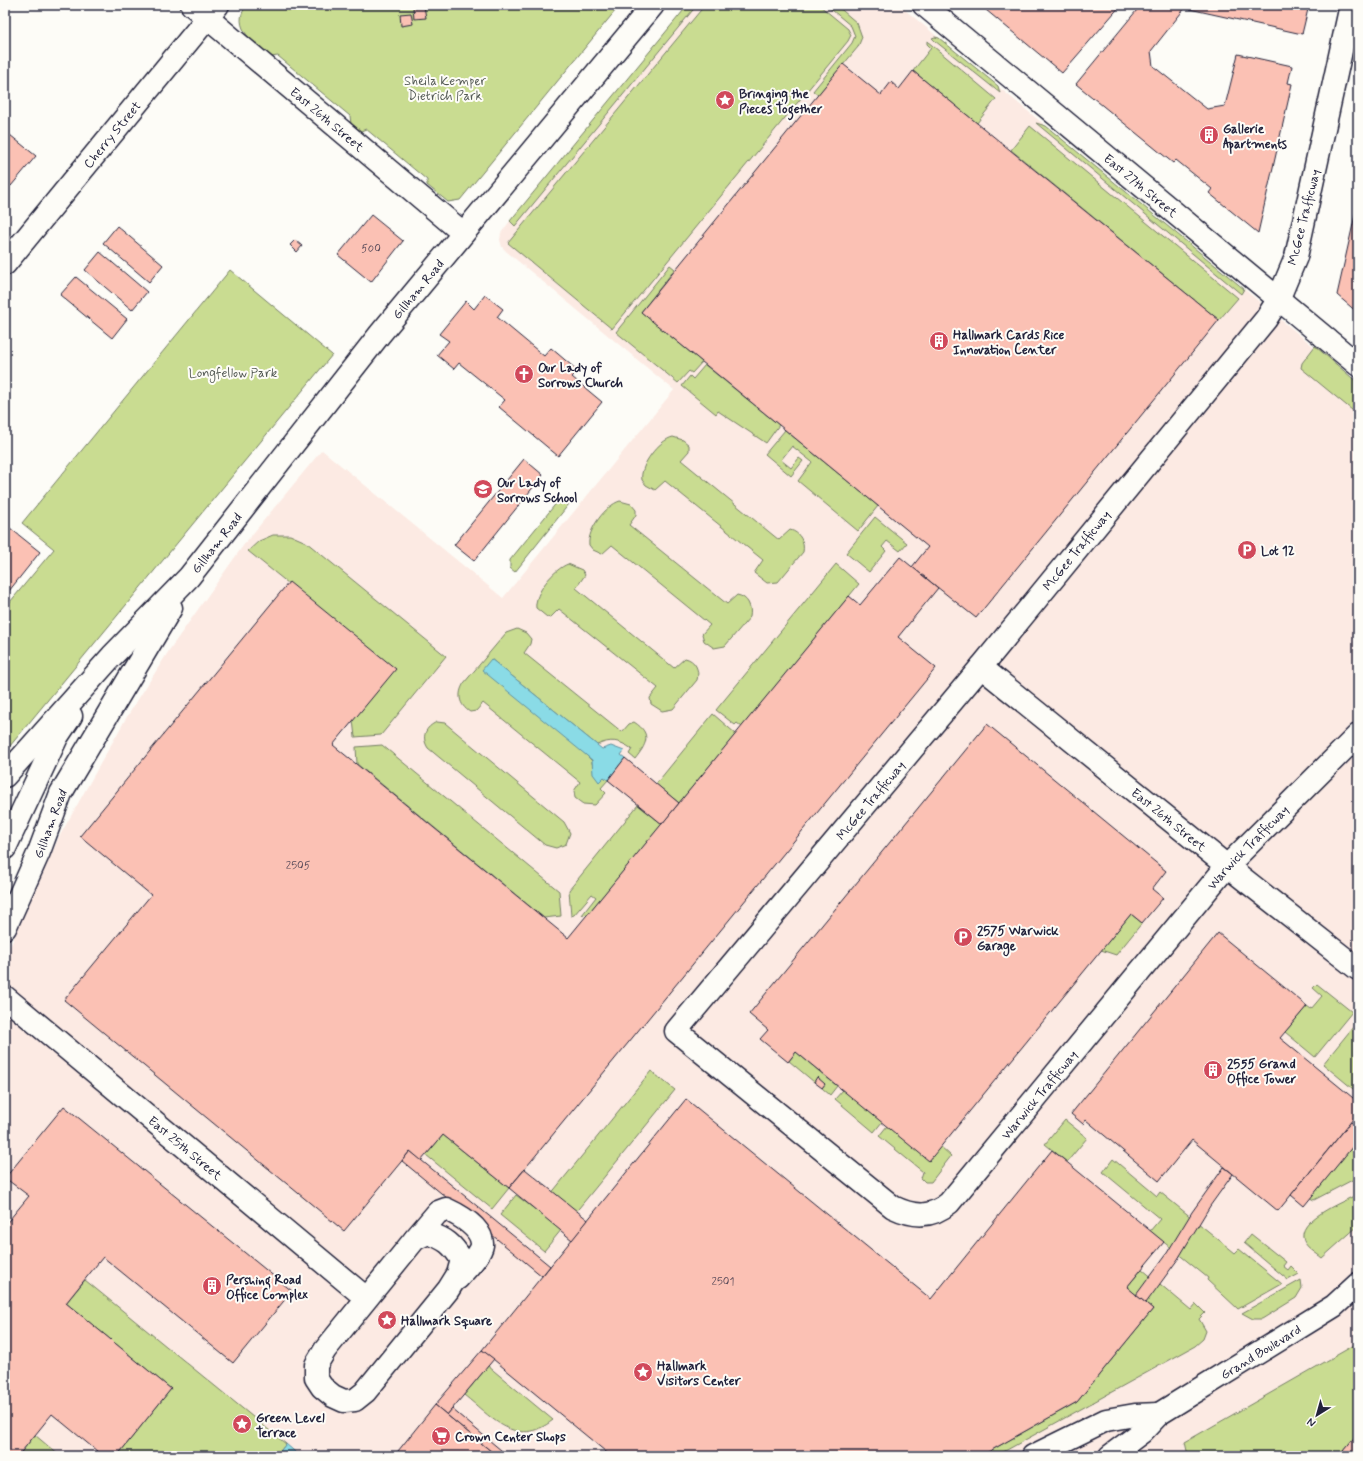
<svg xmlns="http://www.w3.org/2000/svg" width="1363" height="1461" viewBox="0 0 1363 1461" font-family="Mynerve,sans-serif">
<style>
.built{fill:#fceae3}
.green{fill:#c9dc91;stroke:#767f66}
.water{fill:#8adbe6;stroke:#6091a2}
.building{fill:#fbc1b4;stroke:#22223b}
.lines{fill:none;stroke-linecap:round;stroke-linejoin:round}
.minor-casing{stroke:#22223b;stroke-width:25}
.secondary-casing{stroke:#22223b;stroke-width:25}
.minor{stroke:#fdfcf7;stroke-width:22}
.secondary{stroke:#fdfcf7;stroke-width:22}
.labels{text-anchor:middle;stroke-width:4;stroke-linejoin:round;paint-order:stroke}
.number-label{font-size:11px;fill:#584a59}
.park-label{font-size:13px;fill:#545a55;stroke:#fdfcf7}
.poi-label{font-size:13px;font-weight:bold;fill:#22223b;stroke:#fdfcf7;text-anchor:start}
.street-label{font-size:13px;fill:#22223b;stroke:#fdfcf7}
</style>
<rect width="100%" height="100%" fill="#fdfcf7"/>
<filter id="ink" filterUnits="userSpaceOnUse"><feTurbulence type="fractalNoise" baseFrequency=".025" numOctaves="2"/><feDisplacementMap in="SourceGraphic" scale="8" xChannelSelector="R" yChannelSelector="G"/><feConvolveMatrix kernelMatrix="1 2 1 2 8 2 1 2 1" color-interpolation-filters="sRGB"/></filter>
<g filter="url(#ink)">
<!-- built -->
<polygon class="built" points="688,5 899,5 1358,383 1358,1456 5,1456 5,958 59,837 125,720 170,649 245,543 322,450 503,598 674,390 507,252 502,247 500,240 501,233 510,221"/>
<!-- green -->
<g class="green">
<path d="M247,5h373l-160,195 -12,2 -21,-17v-5l-61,-51 -5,2 -10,-7 -1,-8 -72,-60 -7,1c-15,-12 -42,-30 -24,-52z"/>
<polygon points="688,5 697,5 515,226 510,221"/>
<polygon points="705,5 819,5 848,29 851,35 848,41 612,329 508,243"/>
<polygon points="826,5 836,5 857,23 862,37 858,47 818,95 813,91 852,43 855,36 851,26"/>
<polygon points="935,37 939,38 998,86 1000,93 935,41 932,38"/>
<polygon points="927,41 996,99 977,123 913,71 931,48 927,44"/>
<polygon points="1036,123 1046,126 1244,289 1241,294"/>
<polygon points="1030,126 1238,298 1219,320 1011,150"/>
<polygon points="670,265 675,269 641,312 702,362 692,373 689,371 678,383 616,332"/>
<polygon points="230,270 332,355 5,752 5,608 54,549 22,523"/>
<polygon points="1315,346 1358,383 1358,415 1301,368 1302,363"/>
<polygon points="705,365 779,425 766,443 718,411 716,414 682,386 690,376 693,379"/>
<polygon points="785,430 878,506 858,531 798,481 812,462 792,446 781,460 791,468 799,458 803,461 791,476 765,454"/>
<path d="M673,437l10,3 6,5v6l-8,9 98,80 11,-10c10,2 15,13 13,22l-25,30 -11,1 -13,-10 9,-13 -98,-79 -10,9 -9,-5 -4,-5c-3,-14 17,-40 31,-43z"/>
<polygon points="562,500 569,504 515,572 510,568 510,560 558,501"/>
<path d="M620,501l11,3 5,6v5l-7,10 98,79 10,-9c11,2 15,12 13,22l-25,29 -11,2 -10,-7 -2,-7 8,-9 -98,-80 -10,9 -9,-4 -4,-5c-2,-15 17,-40 31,-44z"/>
<polygon points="875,517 907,543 900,551 887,541 882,547 886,551 869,572 846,553"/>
<polygon points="273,535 290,535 306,542 446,656 381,735 355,737 353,720 395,669 248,551 259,541"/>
<path d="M568,564l14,6 3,5 -9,13 98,80 11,-10c10,2 15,12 12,22l-24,29 -11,2 -11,-7 -1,-6 8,-10 -99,-79 -9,9 -3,-1 -11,-9c-2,-15 18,-39 32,-44z"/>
<polygon points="836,564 859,584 742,727 737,723 735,725 716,710"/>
<path d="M517,629l9,4 5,6 -1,5 -6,9 98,79 7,-8 5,-2c19,12 12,23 1,37l-6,-5 3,-5c-13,-9 -21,-10 -35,-4l-106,-86 101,102v2l7,19 5,-5 4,3 -7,8 5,5 -11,12 -12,-1 -8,-6 -1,-7 6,-9 -97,-79 -7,8 -6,1c-11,-7 -13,-18 -6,-29l42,-50z"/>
<polygon points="713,714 736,734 679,803 656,784"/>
<path d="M437,722l8,1 119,99 6,11 -4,11 -10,4 -11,-3 -117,-97c-7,-11 -3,-21 9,-26z"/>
<polygon points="382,745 559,891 561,916 544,918 357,764 356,747"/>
<polygon points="638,805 662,824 588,914 582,915 596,897 592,894 574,915 571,916 569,890"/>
<polygon points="1131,914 1142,923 1116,955 1101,950"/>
<polygon points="1317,984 1352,1012 1315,1057 1285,1032 1307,1006 1311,1009 1322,996 1313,988"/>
<polygon points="1358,1021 1358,1093 1323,1064"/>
<polygon points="796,1052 837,1086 830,1095 822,1088 825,1084 817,1078 814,1082 789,1061"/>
<polygon points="651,1071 675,1090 544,1251 500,1215 516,1195 537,1211"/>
<polygon points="843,1090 882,1122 874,1132 835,1099"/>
<polygon points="1065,1120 1087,1138 1067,1162 1045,1144"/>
<polygon points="887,1126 940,1146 951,1156 931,1182 925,1182 921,1178 923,1172 879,1136"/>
<polygon points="443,1135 509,1188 492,1209 426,1155"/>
<polygon points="1358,1140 1358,1177 1314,1200 1310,1198"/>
<polygon points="1113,1159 1157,1196 1160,1192 1235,1253 1239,1249 1282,1284 1238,1309 1207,1280 1208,1278 1150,1231 1160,1219 1103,1172"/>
<path d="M1358,1194v32l-36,32c-6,-5 -15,-10 -18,-17 -9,-21 39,-39 54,-47z"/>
<polygon points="1251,1234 1286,1262 1283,1266 1288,1270 1291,1266 1299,1274 1288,1280 1244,1243"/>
<polygon points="1142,1269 1191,1310 1196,1304 1205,1313 1199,1319 1206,1331 1203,1339 1195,1346 996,1456 981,1456 1077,1402 1153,1309 1127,1287"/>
<polygon points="85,1280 286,1444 276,1456 117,1456 171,1389 66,1303"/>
<polygon points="1301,1280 1302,1288 1296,1298 1262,1319 1253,1319 1242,1313"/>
<polygon points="1358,1343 1358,1433 1339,1456 1192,1456 1187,1451 1185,1442"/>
<path d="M488,1366l65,54c-37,29 -60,-2 -89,-25z"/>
<polygon points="35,1435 60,1456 18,1456"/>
</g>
<!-- water -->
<g class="water">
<polygon points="491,659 602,749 611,746 624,751 621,755 625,758 608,780 604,777 599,782 593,774 592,760 482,670"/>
<polygon points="286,1444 300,1456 276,1456"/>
</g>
<!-- building -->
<g class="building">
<polygon points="980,5 1121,5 1062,73"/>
<polygon points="1141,5 1309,5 1302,34 1185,8 1151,51 1153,66 1207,109 1225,106 1238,54 1292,66 1288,83 1292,84 1258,233 1209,193 1212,189 1176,160 1173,163 1076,84"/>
<polygon points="424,6 426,18 414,19 413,8"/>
<polygon points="411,13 413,24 401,26 400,14"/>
<polygon points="843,64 881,95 891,82 899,89 913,71 1219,320 976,618 912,567 928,547 641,312"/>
<polygon points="5,131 36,156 11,186 5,182"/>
<polygon points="1358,202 1358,313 1337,295"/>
<polygon points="371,215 403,241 371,282 338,255"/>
<polygon points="117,226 163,265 149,282 103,243"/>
<polygon points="295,240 302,246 297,252 290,245"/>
<polygon points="100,252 147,292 132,310 85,270"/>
<polygon points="76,277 127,319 112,338 60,295"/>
<polygon points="485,295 503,309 497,317 544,356 551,348 578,371 572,377 602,402 558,456 499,407 505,400 459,363 454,369 437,355 449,341 439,334 466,301 474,309"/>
<polygon points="524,459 543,475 474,561 454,545"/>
<polygon points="5,524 40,552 5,596"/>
<polygon points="900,557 938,588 898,637 936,668 509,1188 443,1135 421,1161 410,1151 344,1231 64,1000 151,895 80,836 289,582 396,669 333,745 568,938 849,596 860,605"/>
<polygon points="987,724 1166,871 1152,889 1163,898 1142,923 1131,914 929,1161 796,1052 788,1062 760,1039 768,1030 749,1014"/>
<polygon points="625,758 679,803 662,824 608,780"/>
<polygon points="1218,933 1307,1006 1280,1038 1358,1102 1358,1113 1278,1211 1192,1140 1159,1181 1086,1120 1083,1124 1071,1114"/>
<polygon points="817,1077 825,1084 822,1088 814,1082"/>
<polygon points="686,1099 931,1299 1052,1150 1164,1242 1127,1287 1153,1309 1077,1402 981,1456 611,1456 482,1350"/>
<polygon points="64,1106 292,1291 233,1363 103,1257 66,1303 171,1389 117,1456 103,1456 52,1414 18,1456 5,1456 5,1225 29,1196 5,1178"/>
<polygon points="1351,1122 1358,1128 1358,1140 1304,1206 1291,1195"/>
<polygon points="410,1151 550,1266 542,1276 402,1161"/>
<polygon points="1224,1167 1233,1174 1210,1206 1178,1259 1146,1303 1136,1295 1167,1253 1192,1212"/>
<polygon points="525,1169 588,1220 572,1240 509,1188"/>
<polygon points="482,1350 494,1359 447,1415 435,1405"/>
<polygon points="435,1405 447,1415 497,1456 394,1456"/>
<polygon points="452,1409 508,1456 497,1456 447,1415"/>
<polygon points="1358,1433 1358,1456 1339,1456"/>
</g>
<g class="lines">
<defs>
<g id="minor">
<path id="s1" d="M192,5l271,228"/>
<path id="s2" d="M1351,5l-55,252 -18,43 -12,19 -285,348 -305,364 217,176c21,10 38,11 56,-4l278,-337 131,-131"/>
<path id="s3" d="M5,264l213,-259"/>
<path id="s4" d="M981,667l246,199 131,103"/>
<path id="s5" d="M5,997l361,301"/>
<path d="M428,1233c18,6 24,11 34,27l-4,14 -10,16 -83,102 -10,8 -11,1 -11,-5 -11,-9 -6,-9v-13l9,-15 90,-111z"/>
<path d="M415,1239l23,-27 8,-3c13,6 37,19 36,36 -1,9 -18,26 -24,33"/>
</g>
<g id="secondary">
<path id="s6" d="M924,5l434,360"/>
<path id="s7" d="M5,776l107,-120 77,-79 191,-243 273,-329"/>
<polyline points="5,848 57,737 71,716"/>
<path id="s8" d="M5,928l34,-76 22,-59 110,-185"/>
<polyline points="1033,1456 1106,1420 1135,1415 1159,1414"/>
<path id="s9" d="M1110,1456l32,-24 17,-18 175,-108 24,-22"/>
</g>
</defs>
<!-- minor casing -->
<use href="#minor" class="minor-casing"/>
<!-- secondary casing -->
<use href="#secondary" class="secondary-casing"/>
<!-- minor -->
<use href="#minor" class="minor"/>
<!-- secondary -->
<use href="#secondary" class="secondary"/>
</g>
</g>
<!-- icons -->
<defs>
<symbol id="sight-disc" viewBox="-11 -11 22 22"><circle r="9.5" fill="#d1495b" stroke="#fdfcf7"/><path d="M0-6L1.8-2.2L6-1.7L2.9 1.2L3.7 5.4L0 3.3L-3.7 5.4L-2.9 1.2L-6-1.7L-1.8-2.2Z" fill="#fff"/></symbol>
<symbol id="building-disc" viewBox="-11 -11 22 22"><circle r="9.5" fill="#d1495b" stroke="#fdfcf7"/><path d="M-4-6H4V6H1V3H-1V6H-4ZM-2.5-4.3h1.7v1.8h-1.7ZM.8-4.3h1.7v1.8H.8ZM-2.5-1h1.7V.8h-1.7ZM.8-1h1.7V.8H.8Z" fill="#fff"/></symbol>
<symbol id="church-disc" viewBox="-11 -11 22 22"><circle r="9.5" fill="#d1495b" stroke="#fdfcf7"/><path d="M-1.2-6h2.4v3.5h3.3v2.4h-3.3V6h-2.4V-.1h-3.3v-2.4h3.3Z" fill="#fff"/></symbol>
<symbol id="school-disc" viewBox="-11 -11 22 22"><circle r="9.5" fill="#d1495b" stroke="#fdfcf7"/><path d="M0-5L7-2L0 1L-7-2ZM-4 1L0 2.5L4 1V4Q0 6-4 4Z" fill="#fff"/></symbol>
<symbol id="parking-disc" viewBox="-11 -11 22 22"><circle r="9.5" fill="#d1495b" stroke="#fdfcf7"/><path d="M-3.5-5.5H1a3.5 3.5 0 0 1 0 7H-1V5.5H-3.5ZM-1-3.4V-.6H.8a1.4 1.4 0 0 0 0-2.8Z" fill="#fff"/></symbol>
<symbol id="supermarket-disc" viewBox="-11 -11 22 22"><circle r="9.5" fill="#d1495b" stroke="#fdfcf7"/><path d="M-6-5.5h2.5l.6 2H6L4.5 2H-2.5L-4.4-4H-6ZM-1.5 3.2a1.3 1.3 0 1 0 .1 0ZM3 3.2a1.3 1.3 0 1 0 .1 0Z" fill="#fff"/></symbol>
</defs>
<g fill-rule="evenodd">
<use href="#sight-disc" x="714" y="89" width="22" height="22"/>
<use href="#building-disc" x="1198" y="124" width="22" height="22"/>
<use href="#building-disc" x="928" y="330" width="22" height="22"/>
<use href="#church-disc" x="513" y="363" width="22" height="22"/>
<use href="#school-disc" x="472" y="478" width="22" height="22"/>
<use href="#parking-disc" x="1236" y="539" width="22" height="22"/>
<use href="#parking-disc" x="952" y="926" width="22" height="22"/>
<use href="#building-disc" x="1202" y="1059" width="22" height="22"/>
<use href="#building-disc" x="201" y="1275" width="22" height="22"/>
<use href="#sight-disc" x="376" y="1309" width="22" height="22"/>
<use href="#sight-disc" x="632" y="1361" width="22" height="22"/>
<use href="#sight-disc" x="231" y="1413" width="22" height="22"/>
<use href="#supermarket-disc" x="430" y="1425" width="22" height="22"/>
</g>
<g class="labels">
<!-- number labels -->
<g class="number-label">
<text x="371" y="252">500</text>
<text x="298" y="869">2505</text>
<text x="723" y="1285">2501</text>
</g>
<!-- park labels -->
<g class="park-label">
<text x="445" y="85">Sheila Kemper<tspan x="445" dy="15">Dietrich Park</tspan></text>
<text x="233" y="377">Longfellow Park</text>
</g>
<!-- poi labels -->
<g class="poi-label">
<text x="739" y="98">Bringing the<tspan x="739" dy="15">Pieces Together</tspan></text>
<text x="1223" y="133">Gallerie<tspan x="1223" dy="15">Apartments</tspan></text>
<text x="953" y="339">Hallmark Cards Rice<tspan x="953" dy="15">Innovation Center</tspan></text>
<text x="538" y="372">Our Lady of<tspan x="538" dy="15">Sorrows Church</tspan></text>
<text x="497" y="487">Our Lady of<tspan x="497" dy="15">Sorrows School</tspan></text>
<text x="1261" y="555">Lot 12</text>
<text x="977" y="935">2575 Warwick<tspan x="977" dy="15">Garage</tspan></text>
<text x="1227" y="1068">2555 Grand<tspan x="1227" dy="15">Office Tower</tspan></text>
<text x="226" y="1284">Pershing Road<tspan x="226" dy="15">Office Complex</tspan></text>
<text x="401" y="1325">Hallmark Square</text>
<text x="657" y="1370">Hallmark<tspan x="657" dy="15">Visitors Center</tspan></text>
<text x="256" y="1422">Green Level<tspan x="256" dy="15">Terrace</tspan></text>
<text x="455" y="1441">Crown Center Shops</text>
</g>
<!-- street labels -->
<g class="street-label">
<text dy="5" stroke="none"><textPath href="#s1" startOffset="177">East 26th Street</textPath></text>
<text dy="5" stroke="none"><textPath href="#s3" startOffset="168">Cherry Street</textPath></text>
<text dy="5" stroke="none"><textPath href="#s6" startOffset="282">East 27th Street</textPath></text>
<text transform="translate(1303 217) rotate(-76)" y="5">McGee Trafficway</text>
<text dy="5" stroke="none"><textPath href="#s7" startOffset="639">Gillham Road</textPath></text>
<text dy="5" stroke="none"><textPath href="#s7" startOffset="315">Gillham Road</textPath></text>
<text transform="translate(1076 550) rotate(-51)" y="5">McGee Trafficway</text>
<text transform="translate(870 800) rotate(-50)" y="5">McGee Trafficway</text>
<text dy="5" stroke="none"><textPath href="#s4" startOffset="242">East 26th Street</textPath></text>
<text dy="5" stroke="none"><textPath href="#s8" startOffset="114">Gillham Road</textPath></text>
<text dy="5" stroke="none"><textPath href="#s2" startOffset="2056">Warwick Trafficway</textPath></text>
<text dy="5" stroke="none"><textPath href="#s2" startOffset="1732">Warwick Trafficway</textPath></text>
<text dy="5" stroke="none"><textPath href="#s5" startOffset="235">East 25th Street</textPath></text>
<text dy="5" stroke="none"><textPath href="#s9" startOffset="184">Grand Boulevard</textPath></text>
</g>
</g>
<!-- margin -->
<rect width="1363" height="1461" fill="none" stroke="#fdfcf7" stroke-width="20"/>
<rect x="10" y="10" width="1343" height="1441" fill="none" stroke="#22223b" stroke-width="1.5" filter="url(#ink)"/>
<!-- north arrow -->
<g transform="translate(1317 1415) rotate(217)" stroke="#fdfcf7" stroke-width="3" paint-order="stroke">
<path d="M0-3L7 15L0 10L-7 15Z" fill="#22223b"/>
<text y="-6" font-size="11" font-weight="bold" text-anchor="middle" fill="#22223b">N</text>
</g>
</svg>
